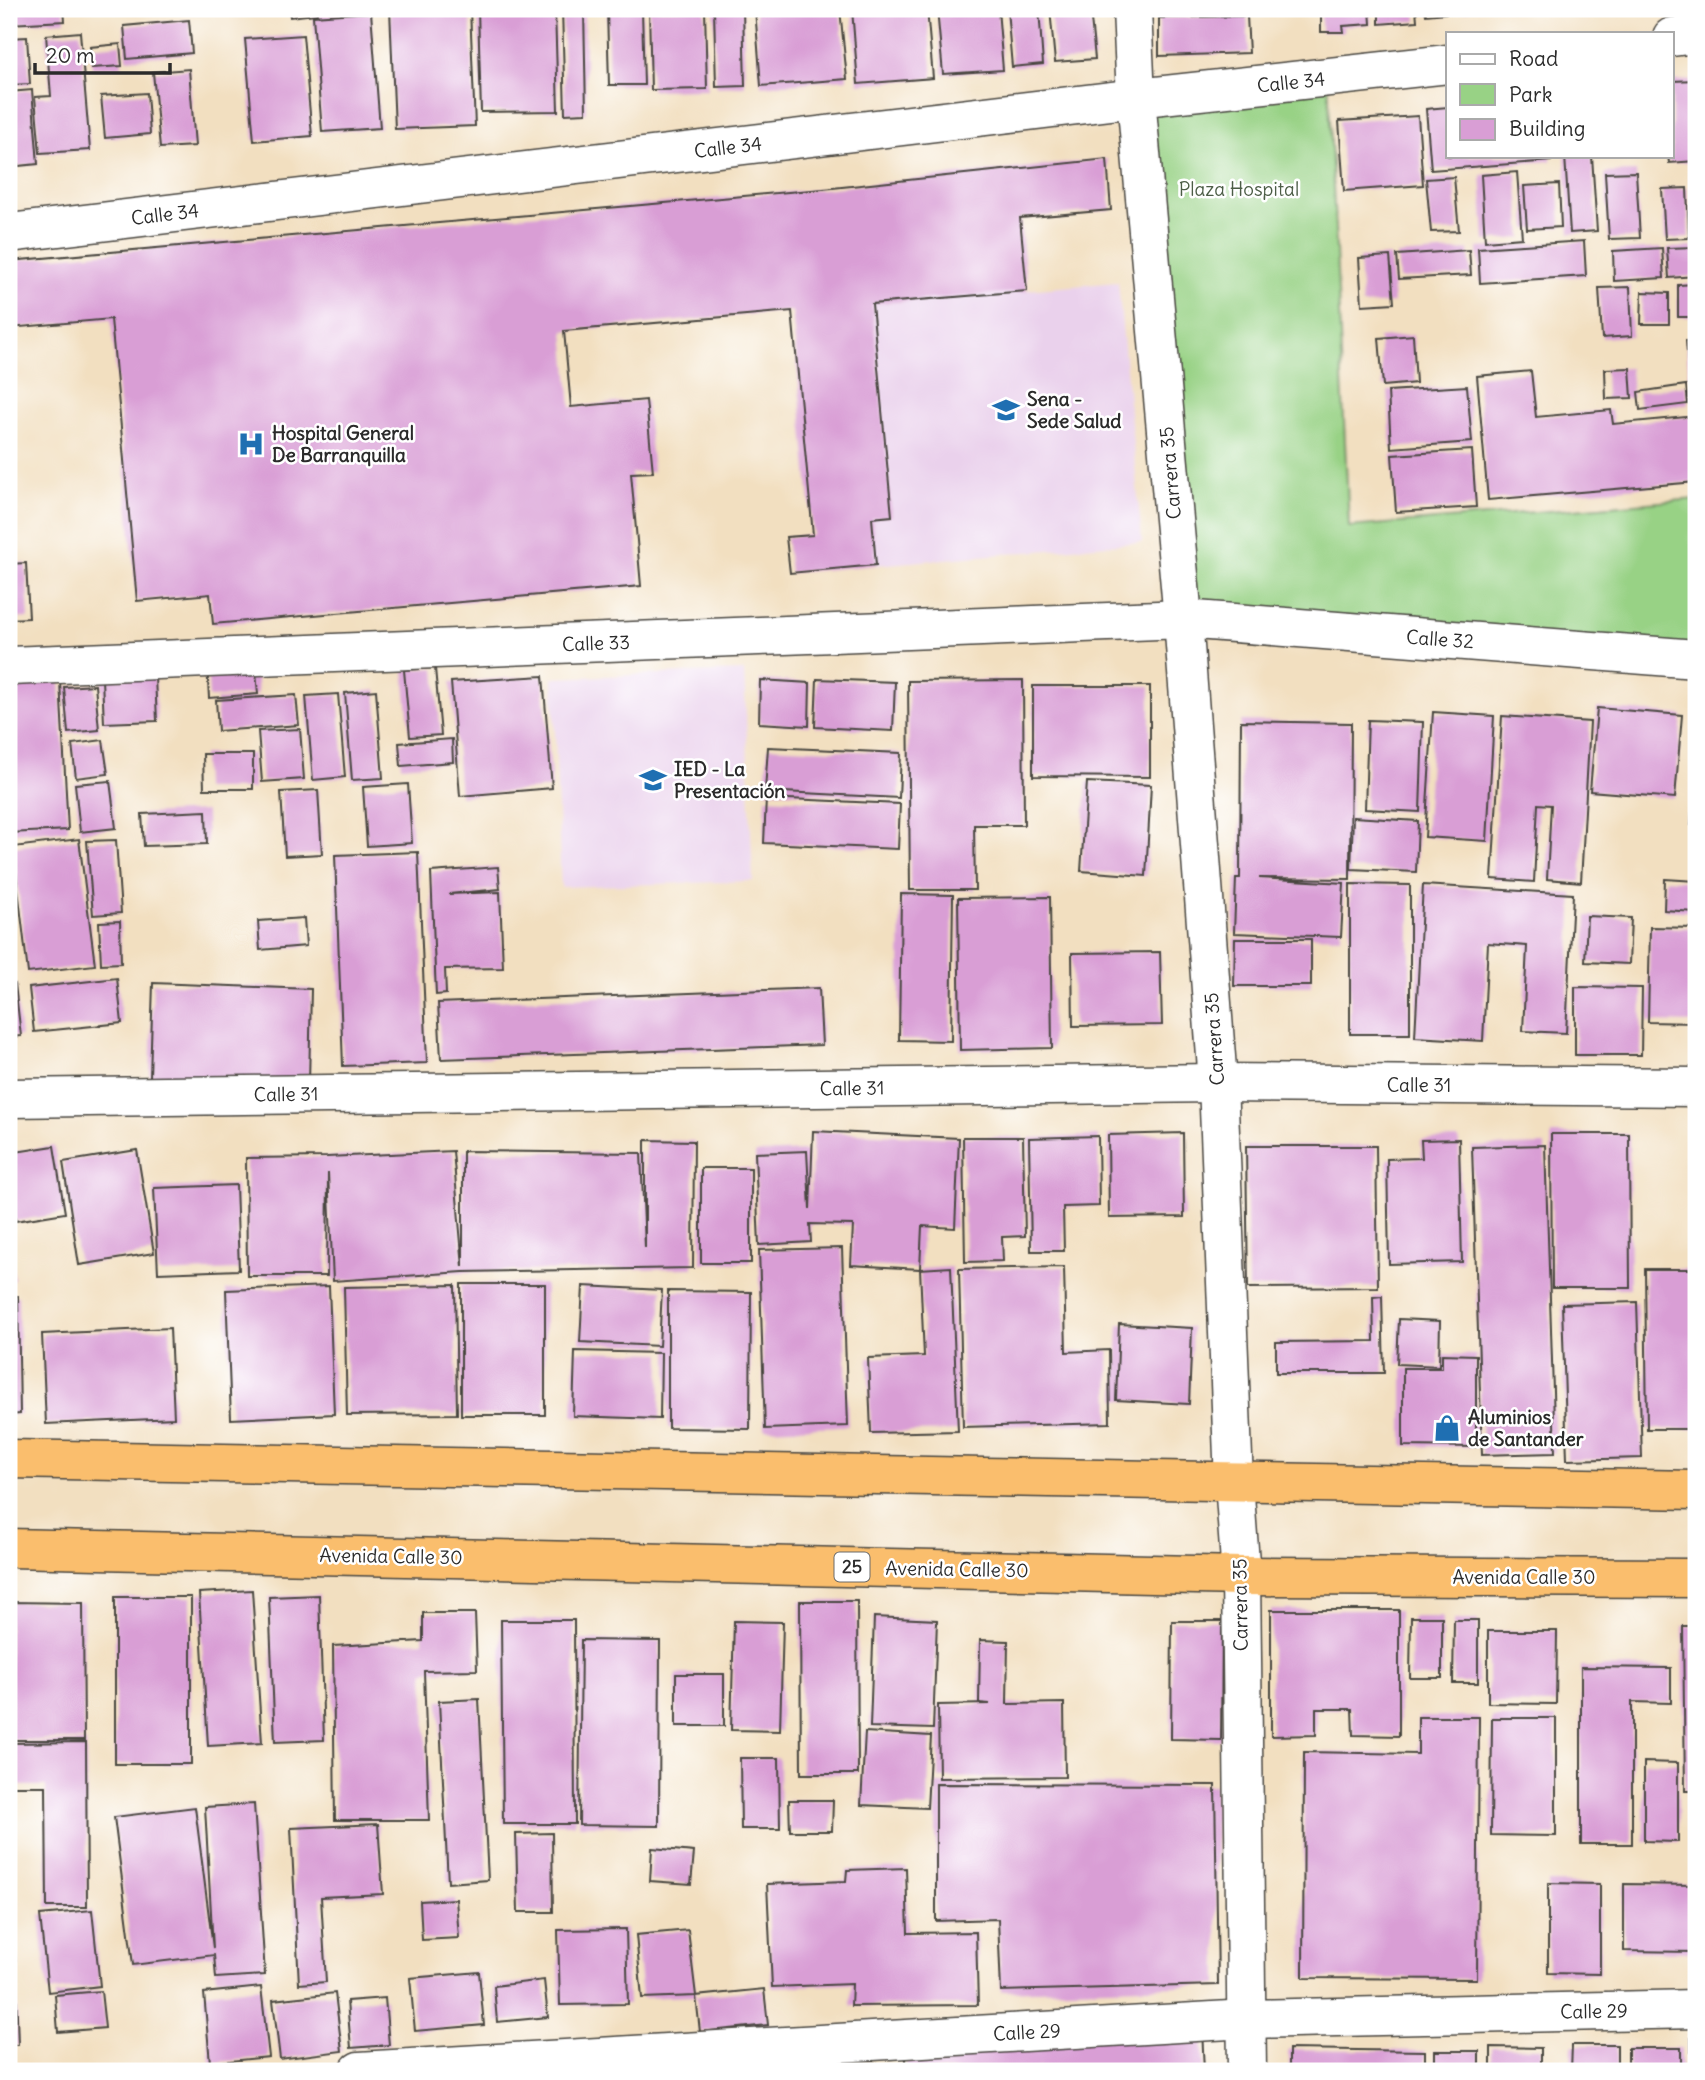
<svg xmlns="http://www.w3.org/2000/svg" width="1705" height="2080" viewBox="0 0 1705 2080" font-family="Delius,sans-serif">
<style>
.built{fill:#ead1ec}
.green{fill:#98d285;stroke:#627e58;stroke-width:2}
.building{fill:#d99ed5}
.lines{fill:none;stroke-linecap:round;stroke-linejoin:round}
.street-casing{stroke:#494641;stroke-width:41}
.highway-casing{stroke:#494641;stroke-width:41}
.street{stroke:#fff;stroke-width:38}
.highway{stroke:#fabe6d;stroke-width:38}
.labels{text-anchor:middle;stroke-width:5;stroke-linejoin:round;paint-order:stroke}
.shield{fill:#fff;stroke:#6b6b6b;stroke-width:2}
.shield-label{font-size:18px;font-weight:bold;fill:#2b2b2b}
.street-label{font-size:19px;fill:#2b2b2b;stroke:#fff}
.park-label{font-size:19px;fill:#4c5d46;stroke:#fff}
.poi-label{font-size:19px;font-weight:bold;fill:#2b2b2b;stroke:#fff;text-anchor:start}
</style>
<rect width="100%" height="100%" fill="#fff"/>
<filter id="ink" filterUnits="userSpaceOnUse"><feTurbulence type="fractalNoise" baseFrequency=".0143" numOctaves="2"/><feDisplacementMap in="SourceGraphic" scale="14" xChannelSelector="R" yChannelSelector="G"/><feConvolveMatrix kernelMatrix="1 2 1 2 8 2 1 2 1" color-interpolation-filters="sRGB"/></filter>
<filter id="wash" filterUnits="userSpaceOnUse"><feTurbulence type="fractalNoise" baseFrequency=".00686" numOctaves="4" result="noise"/><feDisplacementMap in="SourceGraphic" scale="28" xChannelSelector="R" yChannelSelector="G"/><feGaussianBlur stdDeviation="1.57" result="paint"/><feColorMatrix in="noise" values="0 0 0 0 0 0 0 0 0 0 0 0 0 0 0 0 0 1.4 0 .05"/><feComposite in="paint" operator="in"/></filter>
<g filter="url(#wash)">
<rect width="100%" height="100%" fill="#f2dfc0"/>
<!-- built -->
<g class="built">
<polygon points="1118,282 1142,542 876,565 872,518 892,516 872,304"/>
<polygon points="744,671 753,881 561,887 553,678"/>
</g>
<!-- green -->
<polygon class="green" points="1328,78 1349,527 1696,499 1696,649 1183,619 1136,98"/>
<g id="blocks">
<!-- building -->
<g class="building">
<polygon points="9,9 64,9 65,21 9,24"/>
<polygon points="289,9 316,9 317,14 290,17"/>
<polygon points="390,9 470,9 475,126 395,129"/>
<polygon points="478,9 555,9 558,111 481,112"/>
<polygon points="562,9 584,9 586,113 565,114"/>
<polygon points="607,9 642,9 644,85 609,85"/>
<polygon points="649,9 705,9 707,89 651,90"/>
<polygon points="714,9 743,9 745,86 716,87"/>
<polygon points="755,9 840,9 847,79 761,86"/>
<polygon points="852,9 927,9 933,78 858,84"/>
<polygon points="937,9 998,9 1003,70 943,74"/>
<polygon points="1007,9 1039,9 1043,64 1012,67"/>
<polygon points="1050,9 1090,9 1095,59 1055,62"/>
<polygon points="1152,9 1197,9 1197,11 1152,13"/>
<polygon points="1254,9 1285,9 1285,11 1255,13"/>
<polygon points="1343,9 1370,9 1371,24 1343,26 1344,32 1321,32 1321,11"/>
<polygon points="1379,9 1416,9 1417,21 1379,24"/>
<polygon points="1425,9 1468,9 1469,11 1426,15"/>
<polygon points="371,12 380,128 322,132 313,16"/>
<polygon points="1247,16 1249,53 1159,56 1159,18"/>
<polygon points="189,20 192,53 127,59 124,26"/>
<polygon points="80,32 90,150 40,153 35,97 51,96 46,35"/>
<polygon points="303,35 312,136 254,141 245,39"/>
<polygon points="27,37 30,84 9,85 9,38"/>
<polygon points="120,44 122,66 92,68 90,47"/>
<polygon points="189,69 195,146 160,148 153,72"/>
<polygon points="1696,80 1696,161 1669,163 1668,156 1672,156 1672,81"/>
<polygon points="32,90 38,164 9,167 9,92"/>
<polygon points="147,93 150,134 105,138 101,96"/>
<polygon points="1448,107 1448,156 1551,156 1551,161 1431,170 1426,109"/>
<polygon points="1418,116 1423,185 1344,191 1339,121"/>
<polygon points="1565,156 1592,156 1597,231 1570,233"/>
<polygon points="1107,159 1111,210 1020,218 1027,291 872,304 892,516 872,518 876,565 790,573 786,537 813,535 792,311 564,331 571,407 646,400 653,472 631,473 641,586 213,624 210,594 137,601 111,319 9,328 9,261 823,189"/>
<polygon points="1517,172 1522,238 1485,241 1481,175"/>
<polygon points="1636,172 1640,238 1609,239 1605,173"/>
<polygon points="1454,177 1459,231 1431,232 1426,179"/>
<polygon points="1559,184 1561,227 1527,229 1524,186"/>
<polygon points="1687,188 1689,238 1665,239 1662,189"/>
<polygon points="1584,241 1586,276 1480,283 1478,248"/>
<polygon points="1696,247 1696,276 1669,278 1667,248"/>
<polygon points="1662,248 1664,278 1614,281 1613,251"/>
<polygon points="1469,250 1471,275 1399,279 1397,255"/>
<polygon points="1390,256 1394,303 1362,305 1359,258"/>
<polygon points="1696,284 1696,317 1678,317 1678,285"/>
<polygon points="1630,287 1632,336 1602,338 1599,288"/>
<polygon points="1642,292 1669,293 1669,324 1641,324"/>
<polygon points="1413,335 1416,383 1383,386 1379,338"/>
<polygon points="1696,340 1696,376 1689,377 1686,341"/>
<polygon points="1630,368 1632,398 1606,399 1605,369"/>
<polygon points="1531,371 1536,417 1611,410 1613,424 1696,416 1696,482 1488,500 1477,376"/>
<polygon points="1686,385 1688,404 1640,410 1638,392"/>
<polygon points="1467,386 1472,442 1391,448 1388,391"/>
<polygon points="1472,450 1476,507 1396,512 1392,455"/>
<polygon points="26,563 29,618 9,619 9,564"/>
<polygon points="255,661 258,694 209,698 207,664"/>
<polygon points="435,668 441,735 410,737 404,670"/>
<polygon points="543,676 552,788 460,796 451,682"/>
<polygon points="155,677 157,721 104,723 102,679"/>
<polygon points="817,679 895,682 893,731 815,727"/>
<polygon points="760,680 810,683 809,726 759,723"/>
<polygon points="1023,680 1024,825 974,825 975,890 910,890 908,681"/>
<polygon points="60,681 68,830 9,833 9,684"/>
<polygon points="95,685 99,730 68,733 64,687"/>
<polygon points="1033,686 1150,686 1150,777 1033,776"/>
<polygon points="376,690 383,778 352,780 345,693"/>
<polygon points="338,694 345,777 313,780 306,696"/>
<polygon points="296,695 299,725 218,731 216,700"/>
<polygon points="1597,708 1682,715 1675,798 1590,791"/>
<polygon points="1433,712 1494,716 1487,841 1425,837"/>
<polygon points="1502,716 1590,722 1581,882 1547,879 1551,805 1538,804 1534,882 1492,879"/>
<polygon points="1368,720 1423,722 1420,812 1365,809"/>
<polygon points="1241,721 1351,723 1350,879 1259,878 1344,883 1341,937 1234,933 1236,878 1240,878"/>
<polygon points="300,729 304,779 262,782 258,731"/>
<polygon points="452,739 453,762 401,766 399,743"/>
<polygon points="103,740 108,774 76,778 72,744"/>
<polygon points="768,747 901,753 899,798 765,791"/>
<polygon points="203,754 253,754 253,789 204,789"/>
<polygon points="110,781 116,828 80,832 75,784"/>
<polygon points="1087,782 1151,785 1146,876 1081,871"/>
<polygon points="408,784 412,843 367,846 363,787"/>
<polygon points="1694,784 1696,784 1696,825 1691,825"/>
<polygon points="318,790 322,854 285,856 281,792"/>
<polygon points="766,798 900,804 898,849 764,843"/>
<polygon points="206,811 207,844 144,846 142,814"/>
<polygon points="1353,817 1418,821 1416,872 1351,869"/>
<polygon points="79,839 95,965 28,973 13,847"/>
<polygon points="116,840 121,913 93,915 87,841"/>
<polygon points="418,852 427,1063 343,1066 335,855"/>
<polygon points="498,867 500,889 449,894 500,892 503,968 445,969 446,994 436,995 431,872"/>
<polygon points="1665,879 1696,881 1696,912 1664,910"/>
<polygon points="1350,884 1410,885 1410,1034 1350,1034"/>
<polygon points="1423,885 1573,894 1566,1033 1523,1031 1527,946 1488,943 1483,1041 1415,1037"/>
<polygon points="901,894 953,895 951,1041 899,1040"/>
<polygon points="1050,897 1052,1048 960,1050 958,898"/>
<polygon points="1587,916 1631,918 1629,964 1585,962"/>
<polygon points="304,918 306,946 260,950 258,921"/>
<polygon points="120,921 121,963 101,964 99,922"/>
<polygon points="1650,927 1696,928 1696,1023 1648,1022"/>
<polygon points="1235,939 1311,939 1311,986 1234,986"/>
<polygon points="1160,952 1162,1025 1073,1026 1072,953"/>
<polygon points="117,978 122,1023 34,1032 29,988"/>
<polygon points="153,983 311,989 309,1083 150,1077"/>
<polygon points="15,984 21,1036 9,1037 9,985"/>
<polygon points="1575,987 1642,988 1641,1055 1575,1055"/>
<polygon points="819,988 822,1045 441,1059 438,1003"/>
<polygon points="813,1131 959,1138 955,1228 922,1226 920,1269 951,1267 958,1431 871,1433 868,1358 924,1356 920,1269 851,1265 853,1225 810,1224 811,1242 759,1245 755,1153 807,1151 810,1209"/>
<polygon points="1183,1133 1184,1217 1109,1218 1108,1135"/>
<polygon points="1551,1134 1629,1134 1630,1288 1552,1288"/>
<polygon points="1098,1136 1099,1206 1063,1207 1064,1251 1031,1251 1029,1138"/>
<polygon points="963,1137 1023,1137 1025,1236 1002,1237 1003,1261 965,1262"/>
<polygon points="1459,1139 1462,1262 1389,1264 1387,1159 1422,1158 1421,1140"/>
<polygon points="645,1140 694,1141 693,1268 463,1272 333,1281 328,1173 327,1276 247,1276 246,1158 327,1157 453,1151 463,1267 463,1151 641,1153 645,1248"/>
<polygon points="1545,1145 1555,1453 1482,1455 1472,1147"/>
<polygon points="54,1146 65,1213 15,1221 9,1181 9,1153"/>
<polygon points="1246,1146 1376,1146 1378,1287 1248,1288"/>
<polygon points="137,1150 154,1253 79,1265 63,1162"/>
<rect x="701" y="1168" width="50" height="95"/>
<polygon points="236,1185 239,1270 158,1273 154,1188"/>
<polygon points="842,1248 848,1426 765,1429 759,1250"/>
<polygon points="9,1251 10,1251 14,1280 9,1281"/>
<polygon points="1064,1267 1066,1352 1109,1350 1110,1423 963,1427 959,1269"/>
<polygon points="1645,1269 1696,1269 1696,1429 1647,1429"/>
<rect x="461" y="1284" width="84" height="131"/>
<polygon points="455,1285 457,1414 347,1415 344,1287"/>
<polygon points="329,1286 334,1414 231,1419 226,1290"/>
<polygon points="583,1286 662,1290 659,1346 580,1342"/>
<polygon points="668,1291 751,1292 750,1429 668,1428"/>
<polygon points="9,1296 18,1296 20,1414 9,1415"/>
<polygon points="1382,1296 1384,1373 1276,1373 1276,1342 1374,1341 1373,1297"/>
<polygon points="1637,1302 1642,1458 1567,1460 1562,1304"/>
<polygon points="1399,1319 1440,1321 1439,1366 1397,1364"/>
<polygon points="1119,1324 1192,1328 1189,1404 1116,1400"/>
<polygon points="170,1328 174,1418 46,1424 42,1334"/>
<polygon points="575,1351 661,1353 660,1419 573,1416"/>
<polygon points="1442,1354 1476,1355 1476,1447 1403,1446 1403,1368 1442,1368"/>
<polygon points="252,1590 262,1743 208,1746 199,1593"/>
<polygon points="319,1595 324,1740 275,1742 269,1597"/>
<rect x="115" y="1597" width="76" height="167"/>
<polygon points="800,1601 857,1601 858,1774 801,1774"/>
<polygon points="9,1602 83,1603 84,1740 9,1740"/>
<polygon points="1271,1610 1399,1610 1399,1736 1353,1735 1352,1709 1316,1709 1316,1735 1271,1736"/>
<polygon points="423,1613 475,1613 477,1670 424,1671 429,1820 335,1820 333,1646 423,1641"/>
<polygon points="874,1617 937,1620 933,1729 870,1727"/>
<polygon points="1411,1617 1442,1617 1442,1678 1410,1678"/>
<polygon points="501,1620 574,1620 575,1824 503,1824"/>
<polygon points="1454,1620 1478,1620 1478,1683 1453,1683"/>
<polygon points="734,1621 783,1622 780,1731 731,1730"/>
<polygon points="1172,1621 1222,1621 1221,1740 1171,1739"/>
<polygon points="1683,1626 1696,1626 1696,1791 1685,1791"/>
<polygon points="1488,1631 1557,1631 1556,1704 1488,1703"/>
<polygon points="581,1640 660,1641 659,1826 579,1825"/>
<polygon points="980,1640 1008,1641 1007,1704 1064,1703 1065,1777 939,1778 938,1705 990,1704 979,1703"/>
<polygon points="1581,1667 1671,1668 1671,1703 1632,1702 1632,1844 1581,1844"/>
<rect x="676" y="1674" width="48" height="52"/>
<polygon points="479,1699 488,1880 448,1883 439,1701"/>
<polygon points="1418,1717 1479,1717 1477,1979 1303,1978 1304,1752 1418,1754"/>
<polygon points="1492,1718 1556,1718 1556,1836 1491,1835"/>
<polygon points="865,1732 931,1736 927,1808 861,1805"/>
<polygon points="86,1742 87,1907 47,1907 46,1786 9,1786 9,1743"/>
<polygon points="740,1758 779,1758 780,1829 741,1829"/>
<polygon points="1644,1762 1678,1763 1678,1842 1644,1841"/>
<polygon points="936,1784 1215,1785 1218,1985 1001,1991 998,1919 936,1921"/>
<polygon points="789,1800 833,1800 832,1831 790,1831"/>
<polygon points="254,1804 265,1975 216,1978 214,1955 133,1965 114,1817 195,1807 213,1948 205,1807"/>
<polygon points="378,1824 383,1894 321,1897 326,1982 299,1984 291,1828"/>
<polygon points="552,1833 553,1912 518,1912 516,1834"/>
<polygon points="652,1848 694,1852 691,1884 650,1881"/>
<polygon points="906,1868 908,1933 976,1932 978,2005 851,2006 852,1984 772,1987 767,1884 846,1881 847,1870"/>
<polygon points="1548,1883 1600,1884 1600,1974 1548,1973"/>
<polygon points="1624,1884 1696,1885 1696,1952 1624,1951"/>
<polygon points="456,1899 459,1938 422,1940 420,1901"/>
<polygon points="92,1910 100,1986 48,1992 40,1915"/>
<polygon points="626,1929 628,2004 560,2005 558,1930"/>
<polygon points="688,1930 696,1996 642,1998 636,1935"/>
<polygon points="15,1954 18,2045 9,2045 9,1955"/>
<polygon points="479,1972 484,2025 415,2031 410,1978"/>
<polygon points="544,1980 548,2017 497,2022 494,1986"/>
<polygon points="261,1987 269,2057 210,2063 204,1993"/>
<polygon points="764,1989 768,2025 700,2032 696,1996"/>
<polygon points="101,1991 105,2028 58,2032 55,1995"/>
<polygon points="335,1993 342,2051 280,2059 273,2000"/>
<polygon points="385,1998 389,2045 351,2048 347,2001"/>
<rect x="1691" y="2027" width="5" height="44"/>
<polygon points="1202,2029 1204,2071 1040,2071 1039,2063 1039,2071 907,2071 905,2049"/>
<polygon points="1572,2045 1617,2045 1617,2071 1571,2071"/>
<polygon points="1491,2047 1541,2048 1541,2071 1491,2071"/>
<rect x="1628" y="2048" width="53" height="23"/>
<polygon points="1289,2049 1425,2051 1425,2071 1289,2071"/>
<rect x="1435" y="2051" width="44" height="20"/>
<polygon points="815,2063 816,2071 717,2071 717,2069"/>
</g>
</g>
</g>
<g filter="url(#ink)">
<use href="#blocks" fill-opacity="0" stroke="#494641" stroke-width="2"/>
<g class="lines">
<defs>
<g id="street">
<polyline points="1132,9 1136,98 1183,619 1218,1083 1234,1482 1241,1576 1247,2071"/>
<polyline points="1672,37 1696,34"/>
<polyline points="9,233 1136,98 1448,64"/>
<polyline points="9,666 1183,619 1696,659"/>
<polyline points="9,1098 1218,1083 1696,1087"/>
<polyline points="359,2071 1247,2019 1696,2009"/>
</g>
<g id="highway">
<polyline points="9,1459 1696,1490"/>
<polyline points="9,1548 1241,1576 1696,1578"/>
</g>
</defs>
<!-- street casing -->
<use href="#street" class="street-casing"/>
<!-- highway casing -->
<use href="#highway" class="highway-casing"/>
<!-- street -->
<use href="#street" class="street"/>
<!-- highway -->
<use href="#highway" class="highway"/>
</g>
</g>
<!-- icons -->
<defs>
<symbol id="university-bare" viewBox="-9 -9 18 18"><path d="M0-5L7-2L0 1L-7-2ZM-4 1L0 2.5L4 1V4Q0 6-4 4Z" fill="#1f6fb2" stroke="#fff" stroke-width="2.5" paint-order="stroke"/></symbol>
<symbol id="hospital-bare" viewBox="-9 -9 18 18"><path d="M-5-5h3v3.5h4V-5h3V5h-3V1.5h-4V5h-3Z" fill="#1f6fb2" stroke="#fff" stroke-width="2.5" paint-order="stroke"/></symbol>
<symbol id="school-bare" viewBox="-9 -9 18 18"><path d="M0-5L7-2L0 1L-7-2ZM-4 1L0 2.5L4 1V4Q0 6-4 4Z" fill="#1f6fb2" stroke="#fff" stroke-width="2.5" paint-order="stroke"/></symbol>
<symbol id="shop-bare" viewBox="-9 -9 18 18"><path d="M-5-2.5h2.3a2.7 3.5 0 0 1 5.4 0H5L5.5 6h-11ZM-1.5-2.5h3a1.5 2.3 0 0 0-3 0Z" fill="#1f6fb2" stroke="#fff" stroke-width="2.5" paint-order="stroke"/></symbol>
</defs>
<g fill-rule="evenodd">
<use href="#university-bare" x="987" y="391" width="38" height="38"/>
<use href="#hospital-bare" x="232" y="425" width="38" height="38"/>
<use href="#school-bare" x="634" y="761" width="38" height="38"/>
<use href="#shop-bare" x="1428" y="1409" width="38" height="38"/>
</g>
<g class="labels">
<!-- shield labels -->
<rect class="shield" x="834.5" y="1552.5" width="35" height="29" rx="5"/>
<g class="shield-label">
<text x="852" y="1573">25</text>
</g>
<!-- street labels -->
<g class="street-label">
<text transform="translate(1291 82) rotate(-6)" y="7">Calle 34</text>
<text transform="translate(728 147) rotate(-7)" y="7">Calle 34</text>
<text transform="translate(165 214) rotate(-7)" y="7">Calle 34</text>
<text transform="translate(1170 473) rotate(-95)" y="7">Carrera 35</text>
<text transform="translate(1440 639) rotate(4)" y="7">Calle 32</text>
<text transform="translate(596 643) rotate(-2)" y="7">Calle 33</text>
<text transform="translate(1214 1039) rotate(-94)" y="7">Carrera 35</text>
<text x="1419" y="1092">Calle 31</text>
<text transform="translate(852 1088) rotate(-1)" y="7">Calle 31</text>
<text transform="translate(286 1094) rotate(-1)" y="7">Calle 31</text>
<text transform="translate(391 1556) rotate(1)" y="7">Avenida Calle 30</text>
<text transform="translate(957 1569) rotate(1)" y="7">Avenida Calle 30</text>
<text x="1524" y="1584">Avenida Calle 30</text>
<text transform="translate(1240 1605) rotate(-91)" y="7">Carrera 35</text>
<text transform="translate(1594 2011) rotate(-1)" y="7">Calle 29</text>
<text transform="translate(1027 2032) rotate(-3)" y="7">Calle 29</text>
</g>
<!-- park labels -->
<g class="park-label">
<text x="1239" y="196">Plaza Hospital</text>
</g>
<!-- poi labels -->
<g class="poi-label">
<text x="1027" y="406">Sena -<tspan x="1027" dy="22">Sede Salud</tspan></text>
<text x="272" y="440">Hospital General<tspan x="272" dy="22">De Barranquilla</tspan></text>
<text x="674" y="776">IED - La<tspan x="674" dy="22">Presentación</tspan></text>
<text x="1468" y="1424">Aluminios<tspan x="1468" dy="22">de Santander</tspan></text>
</g>
</g>
<!-- margin -->
<rect width="1705" height="2080" fill="none" stroke="#fff" stroke-width="35"/>
<!-- legend -->
<rect x="1446" y="32" width="228" height="126" fill="#ffffff" stroke="#aaaaaa" stroke-width="2"/>
<rect x="1460" y="54" width="35" height="10" fill="#ffffff" stroke="#aaaaaa" stroke-width="2"/>
<text x="1509" y="66" font-size="21" fill="#2b2b2b">Road</text>
<rect x="1460" y="84" width="35" height="21" fill="#98d285" stroke="#aaaaaa" stroke-width="2"/>
<text x="1509" y="102" font-size="21" fill="#2b2b2b">Park</text>
<rect x="1460" y="119" width="35" height="21" fill="#d99ed5" stroke="#aaaaaa" stroke-width="2"/>
<text x="1509" y="136" font-size="21" fill="#2b2b2b">Building</text>
<!-- scale -->
<path d="M35 63v10h135v-10" fill="none" stroke="#2b2b2b" stroke-width="3.5"/>
<text x="46" y="63" font-size="21" fill="#2b2b2b" stroke="#ffffff" stroke-width="5" paint-order="stroke">20 m</text>
</svg>
